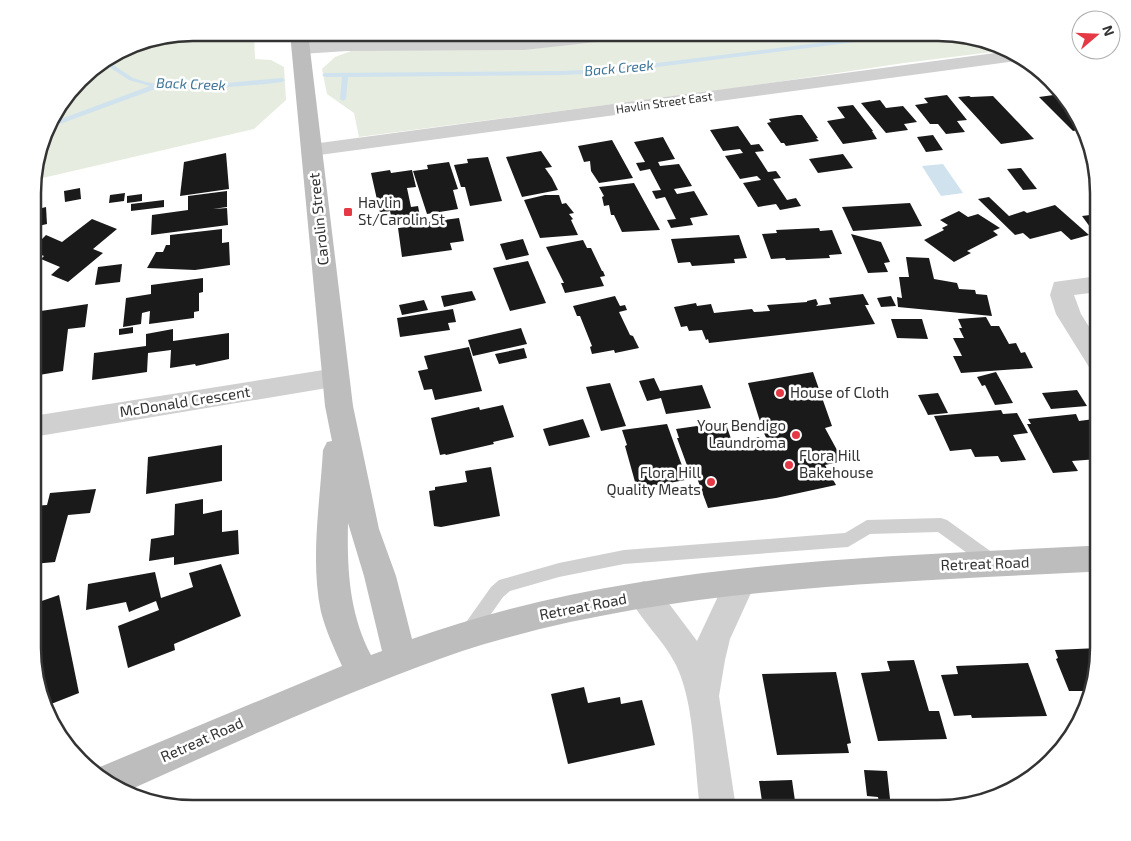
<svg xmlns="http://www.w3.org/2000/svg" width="1131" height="841" viewBox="0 0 1131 841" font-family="'Exo 2',sans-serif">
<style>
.green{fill:#e6ecdf}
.water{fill:#cfe2ee}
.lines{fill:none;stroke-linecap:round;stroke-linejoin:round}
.stream{fill:#cfe2ee;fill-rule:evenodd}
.building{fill:#1a1a1a}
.lane{fill:#d0d0d0;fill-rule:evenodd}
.street{fill:#d0d0d0;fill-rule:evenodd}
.secondary{fill:#bdbdbd;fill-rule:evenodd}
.poi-dot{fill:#e63946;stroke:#fff;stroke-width:2}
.labels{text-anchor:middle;stroke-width:5;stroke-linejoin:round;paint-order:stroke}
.far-street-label{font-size:12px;fill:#333;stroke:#fff}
.far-water-label{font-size:14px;font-style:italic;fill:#3f7597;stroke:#fff}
.poi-label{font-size:15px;fill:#333;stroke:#fff;text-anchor:start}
.street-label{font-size:15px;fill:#333;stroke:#fff}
.rim{fill:none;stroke:#333;stroke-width:2.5}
</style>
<rect width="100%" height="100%" fill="#fff"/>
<!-- green -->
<g class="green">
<polygon points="225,33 254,33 255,59 271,60 284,67 286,100 254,129 34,180 34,172 54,113 87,72 141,41"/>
<polygon points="670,33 948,33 999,45 1008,50 904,63 736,88 359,137 354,113 327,94 322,69 335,57 354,50 537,48"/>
</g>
<!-- water -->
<polygon class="water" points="943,164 963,193 941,196 922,166"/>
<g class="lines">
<!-- stream -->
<g class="stream">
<polygon points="898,33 914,33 911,35 609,73 562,75 348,77 346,99 343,101 340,99 342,77 325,77 322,75 325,73 562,71 609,69"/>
<polygon points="107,61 133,78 146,82 163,85 205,85 282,78 285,80 282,82 266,84 205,89 158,88 49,128 50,123 150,86 129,80 103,63"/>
</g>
</g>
<!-- building -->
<g class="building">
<polygon points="1061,94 1082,122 1084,129 1073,131 1039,97"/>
<polygon points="947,95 967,120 957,121 965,132 946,134 938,124 930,124 915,105 928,103 924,98"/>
<polygon points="969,96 971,97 993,96 1034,139 1001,144 958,97"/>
<polygon points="880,100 886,108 903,106 917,122 904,124 908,130 886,133 861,103"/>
<polygon points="853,105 873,131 872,131 877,139 843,144 827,121 845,118 837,107"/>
<polygon points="797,115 802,115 818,138 816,138 819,141 786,146 784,143 781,143 767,123 771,122 769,119"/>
<polygon points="738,126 751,145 759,144 764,151 755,152 768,172 776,171 781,178 773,179 787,200 796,198 801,206 780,210 776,204 758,207 743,183 761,180 757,176 740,179 725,156 743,153 740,149 723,151 710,130"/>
<polygon points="933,135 943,150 926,152 917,137"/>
<polygon points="663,137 675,159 658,162 660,166 679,164 692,186 674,189 677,194 694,191 708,215 690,218 693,225 671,228 667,220 676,219 665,197 656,199 652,191 661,190 650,169 640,171 636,163 645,162 634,142"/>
<polygon points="612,140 633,178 599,183 591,171 590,161 584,162 578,146"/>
<polygon points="541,151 552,167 545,168 552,178 558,190 522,197 506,157"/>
<polygon points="226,153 229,189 180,196 184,162"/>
<polygon points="843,154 853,168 818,173 809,159"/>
<polygon points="488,157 502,201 470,206 465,187 461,187 454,165 468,163 467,159"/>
<polygon points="449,162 458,189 453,190 458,209 427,214 413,171 428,169 427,165"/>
<polygon points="1021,168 1037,189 1023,190 1007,169"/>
<polygon points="390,170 391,173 412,170 416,187 407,188 411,207 418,206 420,216 392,220 390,211 380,213 371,173"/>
<polygon points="634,183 660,230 622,232 614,215 611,215 609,205 604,206 602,197 604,196 599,187"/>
<polygon points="80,188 81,199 65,202 64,191"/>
<polygon points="227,191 227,207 213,209 227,208 228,225 151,235 152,215 188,210 188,196"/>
<polygon points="125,193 124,201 109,203 110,195"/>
<polygon points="142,194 142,201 127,203 127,196"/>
<polygon points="545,195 559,195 562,204 566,203 574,213 569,214 573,219 571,220 578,235 540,238 524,200"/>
<polygon points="989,197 1009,216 1024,211 1027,213 1055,205 1089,235 1071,240 1061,231 1030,239 1023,233 1015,235 978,199"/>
<polygon points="164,200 164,207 131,211 131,204"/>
<polygon points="910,203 922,226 853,231 842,207"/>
<polygon points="46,207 47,224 34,227 34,210"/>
<polygon points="959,211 968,217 978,214 1000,228 993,231 998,235 967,251 971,253 954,262 924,240 944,230 942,228 948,225 940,220"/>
<polygon points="1098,214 1098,238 1082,216"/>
<polygon points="459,218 464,241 450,243 452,250 402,257 398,228 407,227 406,225"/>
<polygon points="92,219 117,229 93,249 103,253 68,282 51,275 60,267 41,259 44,256 34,252 34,247 46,235 62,242"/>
<polygon points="819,228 820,231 832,230 842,254 829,255 830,258 786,260 785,258 771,259 762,234 777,233 776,230"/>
<polygon points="222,229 222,243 229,242 230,265 195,270 147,268 156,252 163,252 166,245 170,245 170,235"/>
<polygon points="851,234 881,242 890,262 884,263 888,272 868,273"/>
<polygon points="739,235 747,258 734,259 735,263 692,266 690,262 678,263 671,239"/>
<polygon points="523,239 529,255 506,260 500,244"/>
<polygon points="583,240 587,248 591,248 602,271 603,271 605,276 600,277 604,286 565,293 561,283 564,283 546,247"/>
<polygon points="906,257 929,258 934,279 957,283 959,289 975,290 976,294 987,295 992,316 898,307 897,297 902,298 899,277 909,277"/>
<polygon points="528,261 546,303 510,311 493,268"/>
<polygon points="122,264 120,282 95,285 98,267"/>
<polygon points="203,278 203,292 199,293 199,311 194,312 194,318 149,324 150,311 142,313 141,324 123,327 126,298 151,294 151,285"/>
<polygon points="472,291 476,300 444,307 441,296"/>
<polygon points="863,294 869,305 865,305 875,324 709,343 708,339 706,340 702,330 689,331 687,326 681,327 674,307 696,303 697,306 711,304 714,313 752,309 754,312 770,311 767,305 807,302 807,301 816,299 818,304 816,306 831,304 829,298"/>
<polygon points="615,296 620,306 625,305 627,310 619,312 630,335 633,336 639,348 615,353 614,350 592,354 590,347 592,346 580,316 577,316 573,306"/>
<polygon points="891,296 896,306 881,307 877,298"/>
<polygon points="424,300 428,310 402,315 399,305"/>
<polygon points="88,304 85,327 68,329 63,371 33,376 34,312"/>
<polygon points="453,309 456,322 448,323 450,330 400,337 397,318"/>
<polygon points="986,317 991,326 999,326 1009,344 1016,343 1021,353 1025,352 1033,368 961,373 953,356 962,356 953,338 964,338 959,328 962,328 958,319"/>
<polygon points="891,319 922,319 928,339 897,338"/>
<polygon points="133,327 133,333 119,335 119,329"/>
<polygon points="521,328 527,344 473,356 468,340"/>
<polygon points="173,329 173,341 229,333 229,359 196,366 195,364 170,368 171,350 148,353 147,372 92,380 94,353 146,346 146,334"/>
<polygon points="469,347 482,391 435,400 432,389 424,390 418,371 428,369 424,356"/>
<polygon points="524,348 527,358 499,364 495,354"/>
<polygon points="813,372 832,426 825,428 843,461 825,465 836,485 776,498 708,508 693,467 688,468 677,438 679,438 676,429 725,422 733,444 759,437 764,449 771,448 763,431 748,383"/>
<polygon points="996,372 1013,403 995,405 985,385 982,386 977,377"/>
<polygon points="654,378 660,391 702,385 711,408 666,414 661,398 647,401 639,381"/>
<polygon points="610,383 626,426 601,431 586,387"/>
<polygon points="1077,390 1087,406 1051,409 1042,393"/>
<polygon points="938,393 948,413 928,415 918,395"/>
<polygon points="503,405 514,437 493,442 494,444 446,455 445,454 440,455 431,418 479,407 480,410"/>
<polygon points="1001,410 1003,414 1017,413 1028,433 1013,435 1026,460 1001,462 998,456 975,457 971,449 950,451 934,416"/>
<polygon points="1076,414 1079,421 1094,419 1098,426 1098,447 1096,448 1098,459 1072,461 1078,471 1053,473 1027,424 1031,424 1028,419"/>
<polygon points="583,419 590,437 549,446 543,429"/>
<polygon points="667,424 685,474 683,475 685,480 637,489 625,446 627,445 622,430"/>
<polygon points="222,445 222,481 146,494 148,457"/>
<polygon points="491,467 500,516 441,527 434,526 429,491 435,490 435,487 467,482 465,471"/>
<polygon points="96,489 90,513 68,515 55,562 33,564 33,506 47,505 50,493"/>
<polygon points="203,499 203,514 222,510 222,532 238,530 239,554 174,565 174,557 149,561 151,539 174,535 175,504"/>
<polygon points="221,564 241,616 174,644 175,650 128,668 118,626 159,610 156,601 129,612 126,602 86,610 88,584 155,572 161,598 193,587 189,573"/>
<polygon points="59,595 79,693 46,706 33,659 33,604"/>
<polygon points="1098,648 1098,659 1088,702 1083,691 1069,691 1056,659 1058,658 1055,650"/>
<polygon points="914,660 929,711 939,711 947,739 878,741 861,673 890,671 887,661"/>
<polygon points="1028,663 1047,716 972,718 971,715 954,716 941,675 958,674 956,666"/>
<polygon points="836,672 851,743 847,744 849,753 777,755 762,674"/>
<polygon points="584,687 588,703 620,697 621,704 642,700 655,745 568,764 551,694"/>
<polygon points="864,770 887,771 891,808 880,808 878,797 867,796"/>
<polygon points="792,780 796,808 763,808 759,781"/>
</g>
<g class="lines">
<!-- lane -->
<polygon class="lane" points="941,518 947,520 1000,558 1002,563 1000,568 994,570 988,568 938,532 870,534 848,547 624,564 559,577 510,591 503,597 472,641 466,643 460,641 457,635 491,587 499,580 559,563 624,550 845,533 867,520"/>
<!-- street -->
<g class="street">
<path d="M576,33h56l-2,4 -7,2 -99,11 -177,1 -46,3 -7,-2 -2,-4 2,-4 7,-2c92,-6 183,1 275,-9z"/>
<polygon points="1010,51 1024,60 312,156 305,154 301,150 305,146 312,144"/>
<polygon points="1098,276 1098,292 1074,295 1081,314 1098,341 1098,369 1089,367 1056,314 1050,295 1054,282"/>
<polygon points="336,368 345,371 349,378 345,385 33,437 33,416"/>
<path d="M740,569l11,4 5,9 -26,57 -5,21 -6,36 17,112h-36c-6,-43 -5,-104 -24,-143 -13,-26 -36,-45 -48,-70l5,-10 11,-4 11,4 42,56 32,-68z"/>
</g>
<!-- secondary -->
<path class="secondary" d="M290,33h18l45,373 26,123 17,47 16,63c215,-77 449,-81 676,-93l10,2v26l-10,-2c-190,10 -398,15 -582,66 -60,16 -117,40 -174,63 -70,29 -138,60 -207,91l-31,-19 1,-4 247,-103c-8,-18 -16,-35 -21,-54 -11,-52 -1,-109 2,-162l4,-8 5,-1 -7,-35zM348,523l16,53 18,75 -11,4c-22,-42 -24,-86 -23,-132z"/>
</g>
<!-- markers -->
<g class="poi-dot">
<rect x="343" y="207" width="10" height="10" rx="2.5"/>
<circle cx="780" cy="393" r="5"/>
<circle cx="796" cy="435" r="5"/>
<circle cx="789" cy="465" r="5"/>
<circle cx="711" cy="482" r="5"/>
</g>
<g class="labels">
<!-- far-street labels -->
<g class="far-street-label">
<text transform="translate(664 103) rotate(-8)" y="4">Havlin Street East</text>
</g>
<!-- far-water labels -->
<g class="far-water-label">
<text transform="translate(619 68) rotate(-5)" y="5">Back Creek</text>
<text transform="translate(191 84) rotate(2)" y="5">Back Creek</text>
</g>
<!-- poi labels -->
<g class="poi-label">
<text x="358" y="208">Havlin<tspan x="358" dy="17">St/Carolin St</tspan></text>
<text x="790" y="398">House of Cloth</text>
<text x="786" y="431" text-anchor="end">Your Bendigo<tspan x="786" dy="17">Laundroma</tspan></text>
<text x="799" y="461">Flora Hill<tspan x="799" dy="17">Bakehouse</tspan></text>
<text x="701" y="478" text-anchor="end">Flora Hill<tspan x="701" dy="17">Quality Meats</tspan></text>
</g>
<!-- street labels -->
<g class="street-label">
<text transform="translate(319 219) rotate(-96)" y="5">Carolin Street</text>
<text transform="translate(185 402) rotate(-9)" y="5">McDonald Crescent</text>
<text transform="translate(985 564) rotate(-2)" y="5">Retreat Road</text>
<text transform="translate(583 607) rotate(-11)" y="5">Retreat Road</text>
<text transform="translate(202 740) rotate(-24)" y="5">Retreat Road</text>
</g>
</g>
<!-- crop -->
<path d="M0 0H1131V841H0ZM193 41H938A152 152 0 0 1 1090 193V648A152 152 0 0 1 938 800H193A152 152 0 0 1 41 648V193A152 152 0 0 1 193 41Z" fill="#fff" fill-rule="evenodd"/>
<path class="rim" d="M193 41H938A152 152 0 0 1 1090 193V648A152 152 0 0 1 938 800H193A152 152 0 0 1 41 648V193A152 152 0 0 1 193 41Z"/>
<!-- north arrow -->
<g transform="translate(1096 35) rotate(71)"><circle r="24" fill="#ffffff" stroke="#adadad"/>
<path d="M0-4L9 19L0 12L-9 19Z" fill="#e63946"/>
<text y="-8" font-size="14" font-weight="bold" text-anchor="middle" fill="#333333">N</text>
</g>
</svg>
